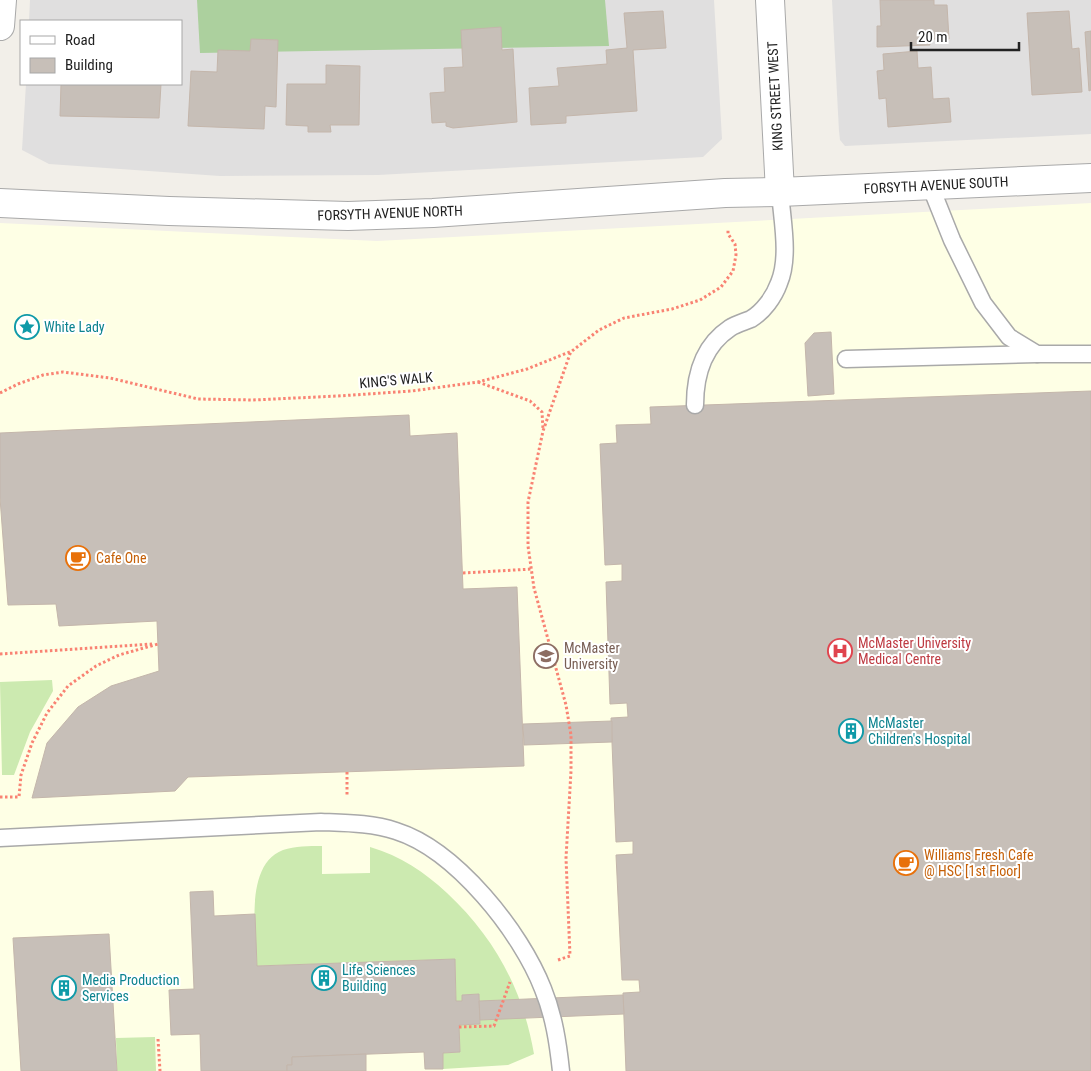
<svg xmlns="http://www.w3.org/2000/svg" width="1091" height="1071" viewBox="0 0 1091 1071" font-family="'Roboto Condensed',sans-serif">
<style>
.residential{fill:#e0dfdf}
.education{fill:#feffe5}
.grass{fill:#cceab0}
.forest{fill:#acd09e}
.building{fill:#c7bfb8;stroke:#c4b6ab}
.lines{fill:none;stroke-linecap:round;stroke-linejoin:round}
.service-casing{stroke:#a9a9a9;stroke-width:19}
.minor-casing{stroke:#a9a9a9;stroke-width:30}
.tertiary-casing{stroke:#a9a9a9;stroke-width:30}
.path{stroke:#f98373;stroke-width:3;stroke-dasharray:2.5 2.5;stroke-linecap:butt}
.service{stroke:#fff;stroke-width:16}
.minor{stroke:#fff;stroke-width:28}
.tertiary{stroke:#fff;stroke-width:28}
.labels{text-anchor:middle;stroke-width:4;stroke-linejoin:round;paint-order:stroke}
.street-label{font-size:14px;fill:#222;stroke:#fff}
.culture-label{font-size:14px;fill:#0d838f;stroke:#fff;text-anchor:start}
.food-label{font-size:14px;fill:#c56008;stroke:#fff;text-anchor:start}
.health-label{font-size:14px;fill:#be3a42;stroke:#fff;text-anchor:start}
.education-label{font-size:14px;fill:#785e54;stroke:#fff;text-anchor:start}
</style>
<rect width="100%" height="100%" fill="#f2efe9"/>
<!-- residential -->
<g class="residential">
<polygon points="30,0 714,0 722,139 703,157 378,175 220,176 49,164 22,150 26,84 181,84 181,21 29,21"/>
<polygon points="832,0 1091,0 1091,134 845,146 840,140 839,131"/>
</g>
<!-- education -->
<polygon class="education" points="1091,203 1091,1071 0,1071 0,223 377,241"/>
<!-- grass -->
<g class="grass">
<polygon points="52,680 53,691 30,732 14,775 2,775 0,682"/>
<path d="M322,846v28l48,-1v-26c31,9 54,25 77,46 48,45 76,97 87,161l-26,11 -65,4v-16l17,-1 -1,-27 21,-1 -1,-30 -17,1v6h-6l-1,-42 -198,7c-1,-33 -13,-101 26,-116 12,-4 26,-4 39,-4z"/>
<polygon points="155,1037 156,1071 117,1071 116,1038"/>
</g>
<!-- forest -->
<polygon class="forest" points="197,0 605,0 609,46 200,53"/>
<!-- building -->
<g class="building">
<polygon points="880,0 934,0 934,5 947,5 949,39 929,39 930,45 877,47 877,26 881,26"/>
<polygon points="663,11 666,48 633,50 637,111 566,116 566,123 531,125 529,88 559,86 557,68 607,64 606,50 627,48 624,13"/>
<polygon points="1069,11 1072,49 1079,48 1082,92 1032,95 1027,13"/>
<polygon points="501,27 502,50 513,49 517,122 453,128 446,126 446,122 432,123 430,93 445,92 444,68 463,67 461,30"/>
<polygon points="1091,31 1091,90 1089,91 1085,32"/>
<polygon points="251,39 278,40 276,107 265,106 264,129 188,126 191,71 217,72 218,50 250,51"/>
<polygon points="917,51 918,68 931,67 933,99 949,98 951,122 888,127 886,98 879,99 877,71 884,70 883,54"/>
<polygon points="326,65 360,66 359,125 330,125 331,132 308,132 308,126 286,125 287,84 326,84"/>
<polygon points="61,84 161,84 159,118 60,116"/>
<polygon points="831,332 834,394 808,396 805,343 814,333"/>
<polygon points="1091,391 1091,1071 626,1071 623,993 640,992 639,980 622,980 616,855 633,854 633,841 616,842 611,718 628,717 627,703 610,704 606,582 622,581 622,564 605,565 600,444 617,443 616,425 651,424 650,407"/>
<polygon points="409,415 410,436 457,433 463,589 517,587 524,766 188,777 175,791 32,798 47,743 78,707 111,686 159,671 157,621 59,626 56,604 8,605 0,498 0,433"/>
<polygon points="612,721 612,742 524,745 523,724"/>
<polygon points="213,891 214,916 255,914 257,966 455,959 456,1001 462,1001 462,995 479,994 480,1024 459,1025 460,1052 443,1053 443,1069 425,1069 424,1052 292,1057 292,1065 287,1065 287,1071 201,1071 200,1034 171,1035 169,990 194,989 190,892"/>
<polygon points="109,934 117,1071 21,1071 13,938"/>
<polygon points="623,995 624,1014 480,1020 479,1001"/>
<polygon points="366,1054 366,1071 287,1071 287,1065 292,1065 292,1057"/>
</g>
<g class="lines">
<defs>
<g id="service">
<polyline points="930,185 952,240 983,303 1009,337 1037,354 1091,354"/>
<polyline points="846,359 1037,354"/>
<path d="M695,405c0,-30 8,-59 35,-77 6,-4 14,-6 21,-9 12,-7 23,-22 28,-36 11,-26 3,-63 1,-91"/>
<path d="M0,838l321,-16c25,1 51,1 75,9 60,19 125,101 147,158 11,27 15,54 18,82"/>
</g>
<g id="minor">
<polyline points="0,26 2,0"/>
<polyline points="0,203 169,211 348,216 433,213 725,193 780,192"/>
</g>
<polyline id="tertiary" points="770,0 780,192 1091,178"/>
</defs>
<!-- service casing -->
<use href="#service" class="service-casing"/>
<!-- minor casing -->
<use href="#minor" class="minor-casing"/>
<!-- tertiary casing -->
<use href="#tertiary" class="tertiary-casing"/>
<!-- path -->
<g class="path">
<polyline points="478,382 530,401 542,412 543,429"/>
<polyline points="0,393 18,384 43,375 63,372 110,378 198,399 253,400 338,396 412,391 478,382 527,369 572,351 599,330 624,318 672,309 700,300 721,287 733,271 736,255 735,244 728,234 728,229"/>
<polyline points="463,573 532,569"/>
<polyline points="0,654 152,644"/>
<polyline points="347,772 347,797"/>
<polyline points="0,797 19,797 21,775 32,743 47,713 68,686 96,666 119,655 158,644"/>
<polyline points="558,960 570,956 566,858 571,771 571,735 566,705 534,588 528,546 528,502 543,431 571,351"/>
<polyline points="459,1027 494,1026 510,982"/>
<polyline points="158,1039 160,1071"/>
</g>
<!-- service -->
<use href="#service" class="service"/>
<!-- minor -->
<use href="#minor" class="minor"/>
<!-- tertiary -->
<use href="#tertiary" class="tertiary"/>
</g>
<!-- icons -->
<defs>
<symbol id="sight-ring" viewBox="-11 -11 22 22"><circle r="9.5" fill="#fff" stroke="#0f9aa8" stroke-width="1.5"/><path d="M0-6L1.8-2.2L6-1.7L2.9 1.2L3.7 5.4L0 3.3L-3.7 5.4L-2.9 1.2L-6-1.7L-1.8-2.2Z" fill="#0f9aa8"/></symbol>
<symbol id="cafe-ring" viewBox="-11 -11 22 22"><circle r="9.5" fill="#fff" stroke="#e8710a" stroke-width="1.5"/><path d="M-5.5-4.5H6V0H3Q3 3.5 0 3.5H-2.5Q-5.5 3.5-5.5 0ZM3-3.2v2h1.7v-2ZM-6 4.5H4V6H-6Z" fill="#e8710a"/></symbol>
<symbol id="hospital-ring" viewBox="-11 -11 22 22"><circle r="9.5" fill="#fff" stroke="#e0444e" stroke-width="1.5"/><path d="M-5-5h3v3.5h4V-5h3V5h-3V1.5h-4V5h-3Z" fill="#e0444e"/></symbol>
<symbol id="university-ring" viewBox="-11 -11 22 22"><circle r="9.5" fill="#fff" stroke="#8d6e63" stroke-width="1.5"/><path d="M0-5L7-2L0 1L-7-2ZM-4 1L0 2.5L4 1V4Q0 6-4 4Z" fill="#8d6e63"/></symbol>
<symbol id="building-ring" viewBox="-11 -11 22 22"><circle r="9.5" fill="#fff" stroke="#0f9aa8" stroke-width="1.5"/><path d="M-4-6H4V6H1V3H-1V6H-4ZM-2.5-4.3h1.7v1.8h-1.7ZM.8-4.3h1.7v1.8H.8ZM-2.5-1h1.7V.8h-1.7ZM.8-1h1.7V.8H.8Z" fill="#0f9aa8"/></symbol>
</defs>
<g fill-rule="evenodd">
<use href="#sight-ring" x="13" y="313" width="28" height="28"/>
<use href="#cafe-ring" x="64" y="544" width="28" height="28"/>
<use href="#hospital-ring" x="826" y="637" width="28" height="28"/>
<use href="#university-ring" x="532" y="642" width="28" height="28"/>
<use href="#building-ring" x="837" y="717" width="28" height="28"/>
<use href="#cafe-ring" x="892" y="849" width="28" height="28"/>
<use href="#building-ring" x="310" y="964" width="28" height="28"/>
<use href="#building-ring" x="50" y="974" width="28" height="28"/>
</g>
<g class="labels">
<!-- street labels -->
<g class="street-label">
<text transform="translate(775 96) rotate(-93)" y="5">KING STREET WEST</text>
<text transform="translate(936 185) rotate(-3)" y="5">FORSYTH AVENUE SOUTH</text>
<text transform="translate(390 213) rotate(-2)" y="5">FORSYTH AVENUE NORTH</text>
<text transform="translate(396 380) rotate(-5)" y="5">KING'S WALK</text>
</g>
<!-- culture labels -->
<g class="culture-label">
<text x="44" y="332">White Lady</text>
<text x="868" y="728">McMaster<tspan x="868" dy="16">Children's Hospital</tspan></text>
<text x="342" y="975">Life Sciences<tspan x="342" dy="16">Building</tspan></text>
<text x="82" y="985">Media Production<tspan x="82" dy="16">Services</tspan></text>
</g>
<!-- food labels -->
<g class="food-label">
<text x="96" y="563">Cafe One</text>
<text x="924" y="860">Williams Fresh Cafe<tspan x="924" dy="16">@ HSC [1st Floor]</tspan></text>
</g>
<!-- health labels -->
<g class="health-label">
<text x="858" y="648">McMaster University<tspan x="858" dy="16">Medical Centre</tspan></text>
</g>
<!-- education labels -->
<g class="education-label">
<text x="564" y="653">McMaster<tspan x="564" dy="16">University</tspan></text>
</g>
</g>
<!-- legend -->
<rect x="20" y="20" width="162" height="65" fill="#ffffff" stroke="#a7a7a7"/>
<rect x="30" y="36" width="25" height="8" fill="#ffffff" stroke="#a7a7a7"/>
<text x="65" y="45" font-size="15" fill="#222222">Road</text>
<rect x="30" y="58" width="25" height="15" fill="#c7bfb8" stroke="#a7a7a7"/>
<text x="65" y="70" font-size="15" fill="#222222">Building</text>
<!-- scale -->
<path d="M911 42v8h108v-8" fill="none" stroke="#222222" stroke-width="2.5"/>
<text x="918" y="42" font-size="15" fill="#222222" stroke="#ffffff" stroke-width="4" paint-order="stroke">20 m</text>
</svg>
